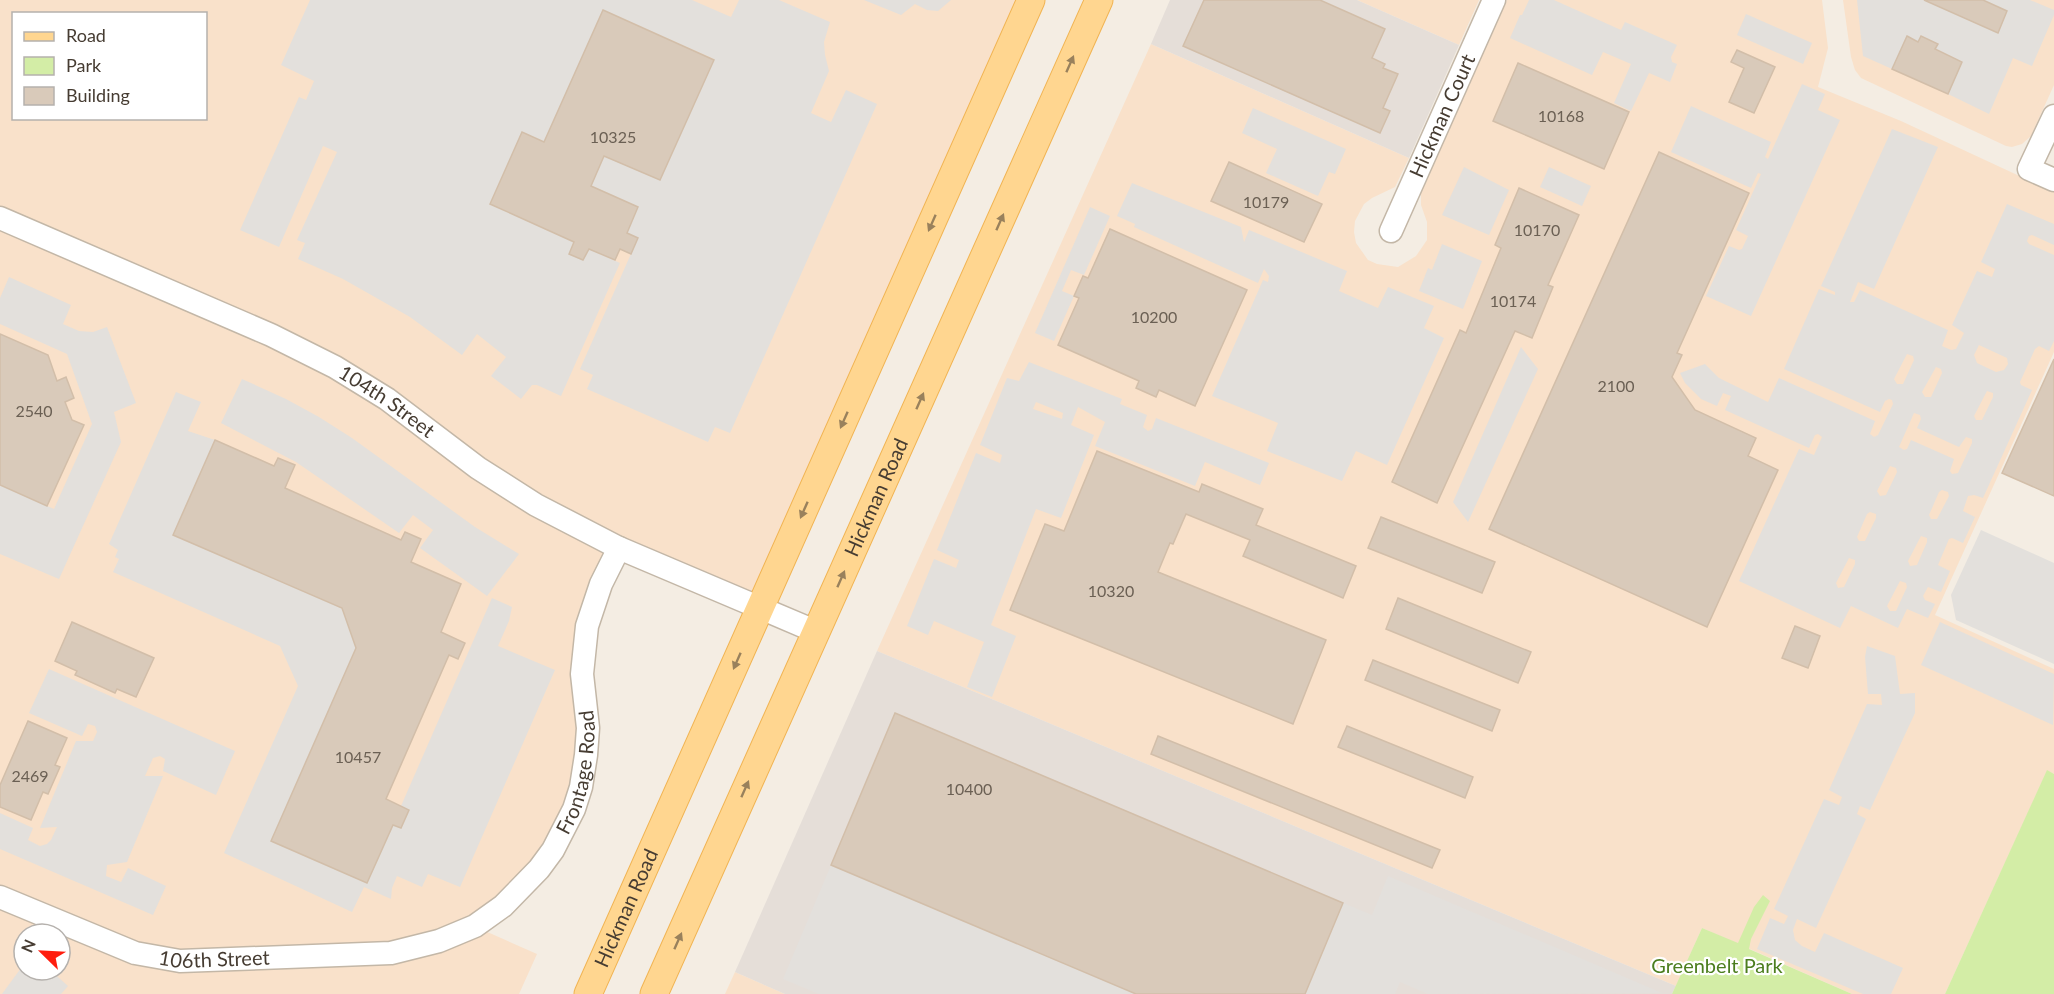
<svg xmlns="http://www.w3.org/2000/svg" width="2054" height="994" viewBox="0 0 2054 994" font-family="Lato,sans-serif">
<style>
.commercial{fill:#f9e1ca;fill-rule:evenodd}
.industrial{fill:#e5ded8}
.green{fill:#d3eda6}
.parking{fill:#e3e0dc;fill-rule:evenodd}
.building{fill:#d9caba;stroke:#d2bea9;stroke-width:1.5}
.lines{fill:none;stroke-linecap:round;stroke-linejoin:round}
.minor-casing{stroke:#c3b7a7;stroke-width:25}
.major-casing{stroke:#f1b453;stroke-width:29}
.minor{stroke:#fff;stroke-width:22}
.major{stroke:#ffd690;stroke-width:27}
.oneway{fill:#99815c}
.labels{text-anchor:middle;stroke-width:4.5;stroke-linejoin:round;paint-order:stroke}
.number-label{font-size:16px;fill:#6b6054}
.street-label{font-size:20px;fill:#463c32;stroke:#fff}
.park-label{font-size:20px;fill:#4c7e1f;stroke:#fff}
</style>
<rect width="100%" height="100%" fill="#f4ede3"/>
<!-- commercial -->
<g class="commercial">
<path d="M0,0h1031l-270,607 -142,-59 -18,36 -13,144 -35,122 -77,77 61,27 -18,40h-519zM14,14h192v104h-192zM24,934h36v36h-36z"/>
<polygon points="1357,0 1479,0 1459,45"/>
<polygon points="1507,0 1822,0 1828,48 1818,87 1901,121 2054,192 2054,352 1935,615 2054,669 2054,774 2047,771 1945,994 1852,994 1702,928 1676,986 877,651 1151,44 1409,158 1395,187 1372,198 1364,204 1355,221 1354,232 1356,243 1368,260 1377,264 1398,267 1416,256 1427,240 1427,222 1421,205 1421,193"/>
<polygon points="1843,0 2054,0 2054,85 2031,136 2022,144 2012,147 2006,146 1861,78 1855,70 1851,57"/>
<polygon points="735,972 785,994 725,994"/>
</g>
<!-- industrial -->
<g class="industrial">
<polygon points="1170,0 1357,0 1459,45 1409,158 1151,44"/>
<polygon points="877,651 1676,986 1672,994 785,994 735,972"/>
</g>
<!-- green -->
<g class="green">
<polygon points="2047,770 2054,774 2054,994 1945,994"/>
<polygon points="1763,895 1770,901 1751,939 1749,949 1852,994 1672,994 1702,928 1738,943 1754,907"/>
</g>
<!-- parking -->
<g class="parking">
<polygon points="310,0 692,0 731,17 739,0 779,0 830,22 824,42 825,55 829,71 811,113 831,122 846,90 877,104 730,433 715,427 708,442 587,389 593,375 580,369 638,238 627,233 638,207 591,186 604,156 660,180 714,59 603,10 544,142 522,133 490,204 574,242 569,254 583,260 589,249 620,263 561,396 537,385 532,385 521,399 491,376 506,357 477,334 462,355 410,317 343,279 298,259 305,243 297,240 337,152 323,146 279,247 240,230 299,97 306,100 314,81 281,65"/>
<polygon points="864,0 951,0 938,11 927,10 915,4 901,15"/>
<polygon points="1529,0 1554,0 1621,30 1625,22 1677,45 1671,57 1672,62 1677,64 1670,82 1649,73 1631,111 1614,103 1631,64 1603,52 1592,75 1510,38 1520,15 1522,15"/>
<polygon points="1857,0 1924,0 1998,32 2007,11 1983,0 2030,0 2054,10 2054,15 2032,66 2013,58 1989,114 1948,94 1962,62 1935,49 1937,44 1921,36 1918,42 1907,37 1892,69 1863,56"/>
<polygon points="1746,14 1812,43 1803,64 1737,35"/>
<polygon points="1802,84 1825,94 1818,110 1840,120 1751,316 1706,296 1729,246 1739,250 1742,249 1748,236 1736,230 1761,174 1758,173 1751,188 1671,152 1691,106 1771,142 1765,157 1768,159"/>
<polygon points="1253,108 1346,149 1335,174 1329,172 1318,196 1266,173 1277,149 1242,133"/>
<path d="M1892,129l46,18 -64,142 -16,-7 -8,20h4l6,-12 88,40 -6,16 9,4 5,-1 8,-16 -12,-8 25,-54 15,6 3,-8 -14,-7 26,-58 47,20v21l-22,-10 -3,1 -2,5 2,3 25,11v86l-5,10 -10,-5 -4,3 -15,33 1,3 11,5 -49,108 -9,-3 -6,1 -5,15 12,6 -12,26 -11,-5 -3,1 -11,26 12,6 -9,21 -13,-5 -5,9 2,4 10,4 -7,14 -21,-9 -9,19 -47,-22 -11,22 -101,-47 60,-132 15,6 8,-18 -4,-3 -3,1 -6,13 -84,-38 6,-14 -8,-3 -6,13 -16,-7 -16,-16 -5,-10 25,-9 14,14 49,24 11,-24 96,43 -5,13 4,3 4,-2 15,-31 -1,-4 -3,-1 -4,2 -5,11 -96,-43 35,-80 16,6v-3l-14,-6zM1979,345l28,13 1,6 -4,6 -8,2 -19,-9 -3,-8zM1907,354l6,2 1,4 -11,24h-6l-3,-5zM1936,367l5,2 1,4 -11,24h-6l-3,-5zM1987,391l6,2v4l-11,23h-6l-2,-4zM1914,413l6,2 1,4 -4,9 42,19 7,-10 6,2v4l-14,30 -6,1 -2,-3 4,-12 -43,-19 -4,9 -3,1 -5,-3zM1890,466l6,2 1,4 -11,23 -6,1 -3,-5zM1942,490l6,2 1,4 -12,23h-6l-2,-4 10,-23zM1870,512l6,2v4l-11,23h-6l-2,-4 10,-23zM1921,536l6,2v4l-10,23 -7,1 -2,-5zM1849,558l6,2v4l-11,23 -6,1 -2,-5zM1900,581l6,2 1,4 -11,24h-6l-3,-5z"/>
<polygon points="1464,167 1509,190 1489,235 1442,215"/>
<polygon points="1549,167 1591,186 1582,206 1540,187"/>
<polygon points="1132,183 1241,227 1244,242 1249,230 1347,271 1339,291 1378,308 1388,287 1434,306 1424,328 1444,338 1387,465 1356,451 1342,481 1267,451 1278,423 1212,396 1263,280 1268,282 1269,276 1264,269 1258,283 1134,227 1135,224 1117,216"/>
<polygon points="1090,207 1110,216 1084,275 1071,270 1062,291 1074,296 1054,341 1035,333"/>
<polygon points="1442,244 1482,261 1463,309 1419,291 1428,268 1432,270"/>
<polygon points="9,277 71,305 63,324 79,331 93,332 107,327 136,403 114,412 121,442 59,579 0,554 0,485 54,509 92,424 67,354 0,324 0,298"/>
<polygon points="1521,347 1538,369 1468,522 1453,502"/>
<path d="M1029,362l93,37 -2,5 27,11 -4,12 5,4 4,-2 4,-11 113,45 -9,22 -55,-23 -10,24 -100,-40 10,-24 -27,-15 -7,18 23,10 -33,83 -25,-9 -45,116 25,11 -24,61 -25,-10 17,-45 -50,-21 -6,14 -21,-9 27,-67 22,9 3,-8 -22,-10 39,-97 24,10 2,-8 -22,-10 27,-67 12,3zM1036,402l27,11 -1,6 -29,-10z"/>
<polygon points="242,379 286,399 319,417 352,438 475,527 519,554 487,596 420,548 433,530 413,515 399,533 296,462 221,423"/>
<polygon points="176,392 201,402 188,431 215,440 173,535 342,608 356,648 271,841 367,883 393,825 409,810 401,806 492,598 512,607 509,621 498,646 555,670 460,887 428,874 422,887 397,876 392,888 391,899 364,887 352,912 224,853 298,686 280,646 113,572 119,559 115,557 118,550 109,544"/>
<polygon points="1981,530 2054,563 2054,664 1956,620 1951,595"/>
<polygon points="1940,622 2054,674 2053,725 1921,665"/>
<polygon points="1867,646 1895,656 1900,694 1915,693 1915,713 1870,810 1860,806 1857,814 1866,819 1816,928 1797,919 1793,930 1795,940 1802,946 1815,952 1824,933 1903,968 1891,994 1863,994 1757,949 1770,918 1784,924 1788,916 1774,909 1824,799 1839,805 1842,797 1829,790 1867,704 1882,705 1881,694 1868,694 1865,657"/>
<polygon points="49,669 235,751 216,795 163,771 165,759 160,756 153,758 145,776 163,776 127,862 107,865 106,876 121,882 128,868 166,886 153,915 0,849 0,813 33,828 28,840 40,846 47,844 51,840 57,827 40,828 76,741 93,741 97,732 95,726 88,724 82,736 29,713"/>
<polygon points="831,865 1136,994 819,994 783,979"/>
<polygon points="1388,876 1662,993 1428,994 1400,982 1395,994 1305,994 1343,903 1372,915"/>
<polygon points="24,964 24,970 50,970 68,986 61,994 2,994"/>
</g>
<!-- building -->
<g class="building">
<polygon points="1204,0 1320,0 1385,29 1372,58 1385,64 1383,68 1398,74 1383,108 1390,111 1380,133 1183,46"/>
<polygon points="1924,0 1983,0 2007,11 1998,33"/>
<polygon points="603,10 714,60 660,180 604,156 591,186 638,207 627,233 638,238 631,254 620,249 615,260 589,249 583,260 569,254 574,242 490,204 522,132 544,142"/>
<polygon points="1907,36 1918,42 1921,36 1938,44 1935,49 1962,62 1948,94 1892,69"/>
<polygon points="1737,50 1775,67 1754,113 1729,102 1744,68 1731,62"/>
<polygon points="1518,63 1629,112 1604,169 1493,121"/>
<polygon points="1659,152 1749,193 1677,353 1682,355 1672,377 1695,410 1756,438 1748,456 1778,470 1707,627 1489,529"/>
<polygon points="1229,162 1322,204 1304,242 1211,201"/>
<polygon points="1519,188 1579,215 1548,285 1553,287 1532,338 1515,331 1437,503 1392,482 1460,330 1466,333 1501,248 1495,245"/>
<polygon points="1110,229 1247,290 1195,406 1159,390 1156,397 1136,388 1139,381 1058,345 1079,298 1074,296 1083,276 1088,278"/>
<polygon points="0,334 48,355 57,381 66,377 74,398 65,402 72,420 84,425 47,506 0,485"/>
<polygon points="2054,359 2054,496 2002,473"/>
<polygon points="215,440 274,466 278,458 295,465 285,488 401,540 405,532 421,539 411,562 461,584 441,632 465,643 458,659 449,655 386,799 409,810 401,828 393,825 367,883 271,841 356,648 342,608 173,535"/>
<polygon points="1097,451 1199,492 1202,484 1263,509 1256,525 1356,566 1343,598 1243,556 1250,540 1186,514 1173,544 1170,543 1158,572 1326,640 1293,724 1010,610 1045,524 1064,531"/>
<polygon points="1381,517 1495,562 1482,593 1368,548"/>
<polygon points="1398,598 1531,652 1518,683 1386,629"/>
<polygon points="72,622 154,658 136,697 117,689 115,693 75,675 77,671 55,661"/>
<polygon points="1795,626 1820,636 1808,668 1782,658"/>
<polygon points="1373,660 1500,710 1492,731 1365,680"/>
<polygon points="895,713 1343,903 1305,994 1136,994 831,865"/>
<polygon points="28,721 67,738 55,765 60,767 48,794 43,792 31,820 0,807 0,785"/>
<polygon points="1347,726 1473,777 1465,798 1338,747"/>
<polygon points="1158,736 1440,850 1432,868 1151,754"/>
</g>
<g class="lines">
<defs>
<g id="minor">
<polyline points="2054,116 2029,169 2054,180"/>
<path id="s1" d="M0,218l271,117 64,32 52,32 91,69 58,37 83,43 198,84"/>
<path id="s2" d="M1391,231l103,-231"/>
<path id="s3" d="M0,897l135,56 45,8 211,-8 48,-12 36,-15 28,-20 36,-37 14,-19 21,-41 7,-22 5,-32 2,-27 -6,-54 5,-48 14,-42 18,-36"/>
</g>
<g id="major">
<path id="s4" d="M588,994l443,-994"/>
<path id="s5" d="M654,994l445,-994"/>
</g>
</defs>
<!-- minor casing -->
<use href="#minor" class="minor-casing"/>
<!-- major casing -->
<use href="#major" class="major-casing"/>
<!-- minor -->
<use href="#minor" class="minor"/>
<!-- major -->
<use href="#major" class="major"/>
</g>
<!-- one-way arrows -->
<defs><path id="oneway-solid" d="M-6-.8H1V-3.2L6.5 0L1 3.2V.8H-6Z" transform="scale(1.5)"/></defs>
<g class="oneway">
<use href="#oneway-solid" transform="translate(1070 64) rotate(-66)"/>
<use href="#oneway-solid" transform="translate(1000 222) rotate(-66)"/>
<use href="#oneway-solid" transform="translate(932 223) rotate(114)"/>
<use href="#oneway-solid" transform="translate(920 401) rotate(-66)"/>
<use href="#oneway-solid" transform="translate(844 420) rotate(114)"/>
<use href="#oneway-solid" transform="translate(804 510) rotate(114)"/>
<use href="#oneway-solid" transform="translate(841 579) rotate(-66)"/>
<use href="#oneway-solid" transform="translate(737 661) rotate(114)"/>
<use href="#oneway-solid" transform="translate(745 789) rotate(-66)"/>
<use href="#oneway-solid" transform="translate(678 941) rotate(-66)"/>
</g>
<g class="labels">
<!-- number labels -->
<g class="number-label">
<text x="1561" y="122">10168</text>
<text x="613" y="143">10325</text>
<text x="1266" y="208">10179</text>
<text x="1537" y="236">10170</text>
<text x="1513" y="307">10174</text>
<text x="1154" y="323">10200</text>
<text x="1616" y="392">2100</text>
<text x="34" y="417">2540</text>
<text x="1111" y="597">10320</text>
<text x="358" y="763">10457</text>
<text x="30" y="782">2469</text>
<text x="969" y="795">10400</text>
</g>
<!-- street labels -->
<g class="street-label">
<text dy="7" stroke="none"><textPath href="#s2" startOffset="126">Hickman Court</textPath></text>
<text dy="7" stroke="none"><textPath href="#s1" startOffset="429">104th Street</textPath></text>
<text dy="7" stroke="none"><textPath href="#s5" startOffset="544">Hickman Road</textPath></text>
<text dy="7" stroke="none"><textPath href="#s3" startOffset="684">Frontage Road</textPath></text>
<text dy="7" stroke="none"><textPath href="#s4" startOffset="94">Hickman Road</textPath></text>
<text dy="7" stroke="none"><textPath href="#s3" startOffset="226">106th Street</textPath></text>
</g>
<!-- park labels -->
<g class="park-label">
<text x="1717" y="973">Greenbelt Park</text>
</g>
</g>
<!-- legend -->
<rect x="12" y="12" width="195" height="108" fill="#ffffff" stroke="#b5b1ad" stroke-width="1.5"/>
<rect x="24" y="32" width="30" height="9" fill="#ffd690" stroke="#b5b1ad" stroke-width="1.5"/>
<text x="66" y="42" font-size="18" fill="#463c32">Road</text>
<rect x="24" y="57" width="30" height="18" fill="#d3eda6" stroke="#b5b1ad" stroke-width="1.5"/>
<text x="66" y="72" font-size="18" fill="#463c32">Park</text>
<rect x="24" y="87" width="30" height="18" fill="#d9caba" stroke="#b5b1ad" stroke-width="1.5"/>
<text x="66" y="102" font-size="18" fill="#463c32">Building</text>
<!-- north arrow -->
<g transform="translate(42 952) rotate(294)"><circle r="28" fill="#ffffff" stroke="#b5b1ad" stroke-width="1.5"/>
<path d="M0-4.5L10 22L0 15L-10 22Z" fill="#ff1d0e"/>
<text y="-9" font-size="16" font-weight="bold" text-anchor="middle" fill="#463c32">N</text>
</g>
</svg>
